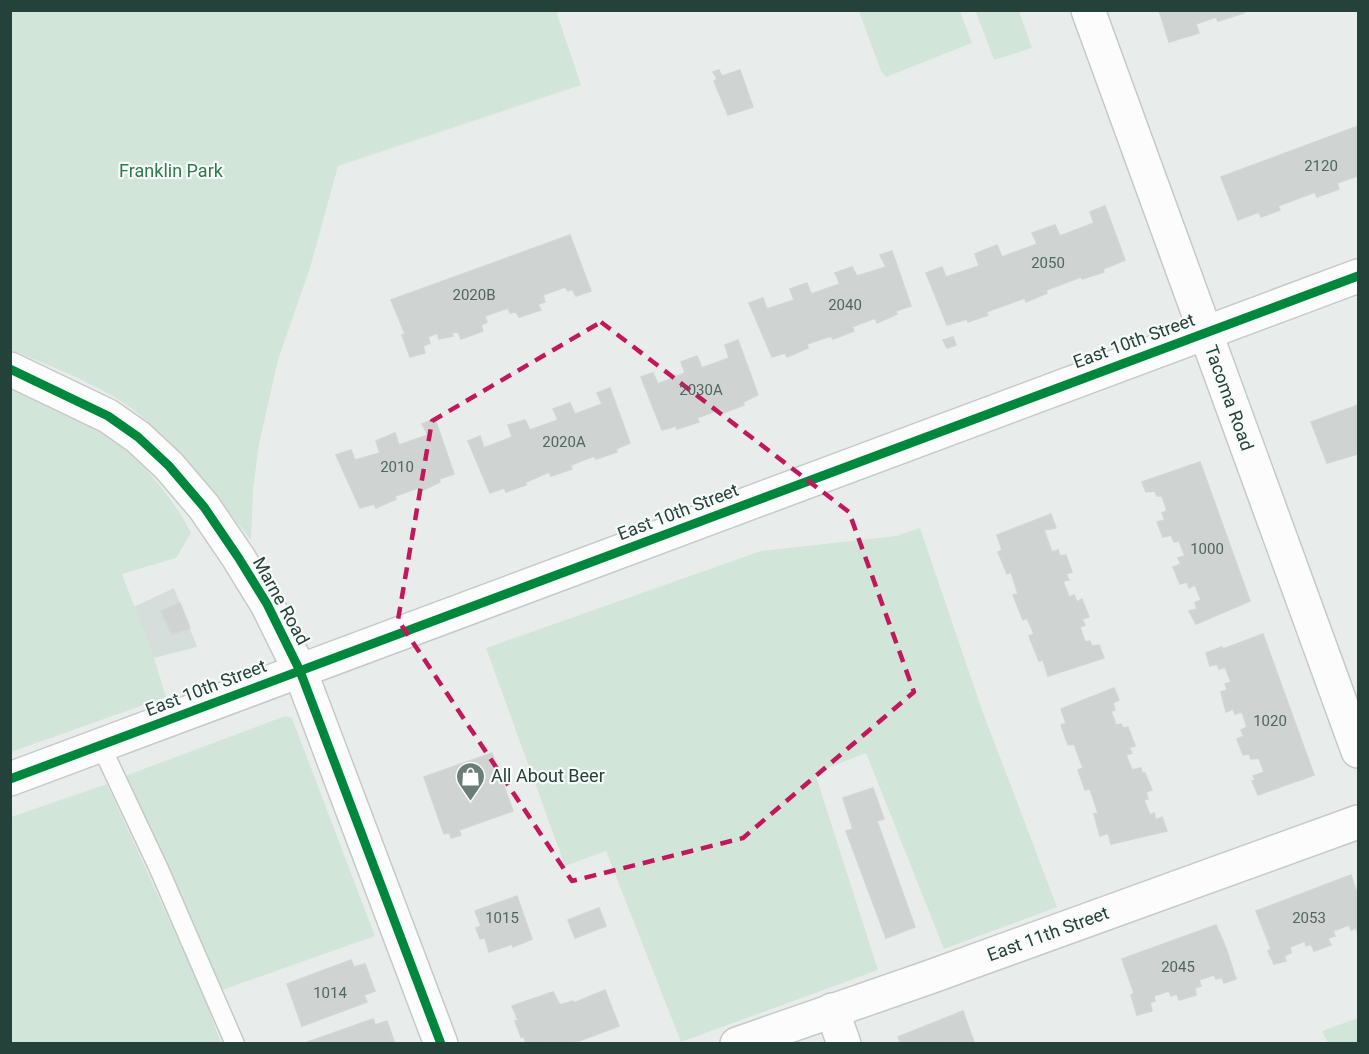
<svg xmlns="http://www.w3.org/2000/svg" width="1369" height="1054" viewBox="0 0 1369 1054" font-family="Roboto,sans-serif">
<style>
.built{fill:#d6dedb}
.green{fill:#d1e6d8}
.building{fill:#cfd4d2;stroke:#d1d6d4;stroke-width:1.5}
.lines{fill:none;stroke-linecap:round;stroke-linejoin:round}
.lane-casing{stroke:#c5cac8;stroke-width:21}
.street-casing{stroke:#c5cac8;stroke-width:36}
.secondary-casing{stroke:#c3cbc8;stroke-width:36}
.lane{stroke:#fcfcfc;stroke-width:18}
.street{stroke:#fcfcfc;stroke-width:33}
.secondary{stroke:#fcfcfc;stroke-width:33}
.cycleway-casing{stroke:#f7fbf9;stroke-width:13}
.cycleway{stroke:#00873e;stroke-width:9}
.marked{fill:none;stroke:#c2185b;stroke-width:4.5;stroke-dasharray:12 8;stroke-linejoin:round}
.labels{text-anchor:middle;stroke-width:4.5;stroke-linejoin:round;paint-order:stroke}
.number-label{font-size:15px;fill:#506761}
.park-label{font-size:18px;fill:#2d7a4b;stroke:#f7fbf9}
.street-label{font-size:18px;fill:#24423a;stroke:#f7fbf9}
.poi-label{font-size:18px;fill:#24423a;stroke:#f7fbf9;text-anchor:start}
</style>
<rect width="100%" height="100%" fill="#e8edeb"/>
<!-- built -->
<polygon class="built" points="174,588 197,647 154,658 134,607"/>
<!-- green -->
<g class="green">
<path d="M10,11h546l25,74 -243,81 -28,102 -32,92 -19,84 -6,45 -2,51c-37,-46 -81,-108 -132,-140 -34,-21 -71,-35 -108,-50z"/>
<polygon points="859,11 960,11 972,43 886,77 881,71"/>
<polygon points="981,11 1019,11 1032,48 994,60 976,12"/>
<path d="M11,388c26,11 55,22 80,37 39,23 80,67 100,108l-15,25 -54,16 32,84 12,39 -155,55z"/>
<polygon points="920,528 982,710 1057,907 944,949 866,753 815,773 878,970 681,1042 606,851 565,866 486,648 761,551 896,536"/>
<polygon points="285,716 292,718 375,936 219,991 125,776"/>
<polygon points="107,784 203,994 221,1043 11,1043 11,817"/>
<polygon points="1358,1018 1358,1043 1328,1043 1322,1031"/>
</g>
<!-- building -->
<g class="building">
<polygon points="1159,10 1243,10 1244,13 1218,21 1216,17 1196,24 1199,33 1169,42"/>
<polygon points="719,70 722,76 740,70 753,107 728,115 714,81 717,79 713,72"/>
<polygon points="1358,126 1358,176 1337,183 1339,189 1317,197 1315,192 1278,206 1280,210 1261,217 1259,212 1238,220 1221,177"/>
<polygon points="1105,206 1125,260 1103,269 1104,272 1082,279 1081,277 1046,290 1047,293 1026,302 1025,298 986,312 988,315 968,322 967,319 947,325 926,273 942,267 946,277 979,266 975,254 997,245 1002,257 1037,244 1032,233 1055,225 1060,236 1094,223 1090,212"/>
<polygon points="570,235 591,291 576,296 572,289 568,291 565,287 543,295 545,302 538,304 541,310 519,317 516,312 510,313 508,308 485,316 487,322 481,325 483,331 461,339 458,332 451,333 453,336 439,339 437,333 428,337 430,343 423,346 425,353 410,357 402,335 405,334 391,300"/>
<polygon points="892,251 911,306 896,311 897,314 877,323 875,318 852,327 854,331 833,339 831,336 807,344 808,348 787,357 785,353 772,357 749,303 763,298 767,309 794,300 790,289 807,283 811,294 840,284 835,273 852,267 857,276 886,267 880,255"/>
<polygon points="953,337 956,345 947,348 943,340"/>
<polygon points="738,340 758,395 743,402 744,405 723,413 721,409 697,418 699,422 677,429 676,426 662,430 641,377 653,373 658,384 685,373 681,362 697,356 702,368 729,358 725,345"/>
<polygon points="610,388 630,443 616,449 617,452 596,459 594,456 571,465 572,469 551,476 549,472 526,482 526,485 506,492 504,488 490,493 468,441 480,436 484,448 512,437 508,425 525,420 530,430 558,420 553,409 570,403 575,414 602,404 597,393"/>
<polygon points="1358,405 1358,454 1327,463 1311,422"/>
<polygon points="435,419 454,474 439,479 440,482 419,492 418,488 395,496 396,499 376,508 374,504 360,508 336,455 351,450 355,460 380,453 376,441 395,433 399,445 428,435 422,424"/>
<polygon points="1200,462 1250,601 1196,624 1189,611 1197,609 1195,603 1201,600 1195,585 1189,588 1187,582 1180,584 1173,567 1181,564 1178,558 1185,556 1179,541 1174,542 1171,535 1163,537 1157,522 1165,520 1162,513 1167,511 1162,496 1157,496 1155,491 1146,492 1142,482"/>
<polygon points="1051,514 1056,528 1044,530 1052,552 1058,550 1060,556 1066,555 1072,572 1066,574 1069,580 1063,581 1069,597 1074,595 1077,602 1082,599 1089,617 1082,619 1085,625 1080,627 1085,642 1090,641 1092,646 1099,645 1104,658 1048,676 1043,660 1039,661 1029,636 1034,634 1027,618 1023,620 1013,595 1018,594 1011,572 1007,574 998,552 1002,550 997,535"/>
<polygon points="180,603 190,628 172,634 161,611"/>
<polygon points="1263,634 1314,775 1258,795 1252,781 1255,780 1253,776 1264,772 1259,758 1251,759 1249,754 1243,755 1237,739 1244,736 1241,730 1247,727 1242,712 1235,714 1233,709 1226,712 1221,692 1227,690 1225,684 1231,682 1225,667 1219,669 1217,664 1210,666 1206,653 1222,647 1223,649"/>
<polygon points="1114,688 1119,700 1113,703 1115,710 1111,711 1116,725 1121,724 1123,728 1128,727 1135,746 1129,748 1132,753 1126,755 1132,770 1141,768 1142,773 1145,773 1152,790 1146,792 1148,799 1144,800 1150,815 1154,813 1156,820 1162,817 1167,831 1111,844 1108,833 1100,836 1094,814 1098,813 1090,789 1085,790 1078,770 1083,768 1074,744 1068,745 1061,725 1066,723 1061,709"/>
<polygon points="492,753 513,811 459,830 461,835 451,838 450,833 444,834 424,777"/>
<polygon points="873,788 884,819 877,821 915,927 886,938 846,831 853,829 843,798"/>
<polygon points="1351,875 1358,896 1358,934 1356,928 1351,930 1349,925 1333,931 1335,936 1328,938 1331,945 1314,951 1311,944 1306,946 1305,941 1290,947 1291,953 1284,956 1286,961 1274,964 1268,951 1271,949 1256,911"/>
<polygon points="517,896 532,939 513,947 512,944 489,952 485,938 480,939 476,928 481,926 475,911"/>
<polygon points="599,908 606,926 575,938 568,920"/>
<polygon points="1216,925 1226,948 1236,979 1224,983 1222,978 1216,979 1214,975 1199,980 1201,986 1195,988 1196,995 1179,1000 1177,994 1171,996 1169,991 1154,996 1155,1001 1150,1003 1152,1011 1137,1015 1131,995 1134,993 1122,959"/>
<polygon points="351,960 354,967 365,964 375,991 364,995 367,1002 302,1026 287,984"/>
<polygon points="605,990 619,1026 571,1044 552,1044 552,1041 544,1044 526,1044 524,1036 521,1037 515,1021 518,1020 512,1006 553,992 560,1005 573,1001 574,1003"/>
<polygon points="963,1011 971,1034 946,1044 901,1044 898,1037"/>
<polygon points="373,1019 375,1025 387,1021 395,1044 309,1044 308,1042"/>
<polygon points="971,1034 975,1044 946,1044"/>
</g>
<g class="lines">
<defs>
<polyline id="lane" points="101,746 159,869 235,1044"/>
<g id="street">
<polyline points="1088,10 1358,751"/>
<polyline points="10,369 108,416 138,437 169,466 204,507 238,557 267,604 300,671 441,1044"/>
<polyline points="832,1010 844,1044"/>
<polyline points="737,1044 927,978 1358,822"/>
</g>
<polyline id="secondary" points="10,779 1358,276"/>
</defs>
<!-- lane casing -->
<use href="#lane" class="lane-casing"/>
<!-- street casing -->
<use href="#street" class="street-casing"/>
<!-- secondary casing -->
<use href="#secondary" class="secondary-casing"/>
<!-- lane -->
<use href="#lane" class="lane"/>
<!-- street -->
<use href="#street" class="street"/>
<!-- secondary -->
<use href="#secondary" class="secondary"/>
<defs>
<g id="cycleway">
<polyline points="10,369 108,416 138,437 169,466 204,507 238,557 267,604 300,671 441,1044"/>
<polyline points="10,779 1358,276"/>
</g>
</defs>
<!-- cycleway casing -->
<use href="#cycleway" class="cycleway-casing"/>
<!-- cycleway -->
<use href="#cycleway" class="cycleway"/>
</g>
<!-- marked area -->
<path class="marked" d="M601,322l248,190 65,180 -171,146 -171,43 -174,-261 34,-199z"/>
<!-- icons -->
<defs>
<symbol id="shop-pin" viewBox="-11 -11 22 30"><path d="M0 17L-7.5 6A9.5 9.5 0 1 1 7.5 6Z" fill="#697e78" stroke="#f7fbf9"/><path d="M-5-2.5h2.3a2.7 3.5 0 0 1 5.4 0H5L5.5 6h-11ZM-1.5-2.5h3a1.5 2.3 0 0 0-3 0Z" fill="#fff"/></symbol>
</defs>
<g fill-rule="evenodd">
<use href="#shop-pin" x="454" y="760" width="33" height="45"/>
</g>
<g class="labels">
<!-- number labels -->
<g class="number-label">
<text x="1321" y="171">2120</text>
<text x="1048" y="268">2050</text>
<text x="474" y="300">2020B</text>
<text x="845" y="310">2040</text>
<text x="701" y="395">2030A</text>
<text x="564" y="447">2020A</text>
<text x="397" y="472">2010</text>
<text x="1207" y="554">1000</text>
<text x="1270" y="726">1020</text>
<text x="502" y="923">1015</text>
<text x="1309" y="923">2053</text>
<text x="1178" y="972">2045</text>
<text x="330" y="998">1014</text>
</g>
<!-- park labels -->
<g class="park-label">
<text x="171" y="177">Franklin Park</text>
</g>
<!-- street labels -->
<g class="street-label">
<text transform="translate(1134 341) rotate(-20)" y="6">East 10th Street</text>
<text transform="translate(1229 398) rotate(70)" y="6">Tacoma Road</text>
<text transform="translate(678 512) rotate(-21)" y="6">East 10th Street</text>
<text transform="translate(281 601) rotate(61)" y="6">Marne Road</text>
<text transform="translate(206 688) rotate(-21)" y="6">East 10th Street</text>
<text transform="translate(1048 934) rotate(-20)" y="6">East 11th Street</text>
</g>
<!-- poi labels -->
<g class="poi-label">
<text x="491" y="782">All About Beer</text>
</g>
</g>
<!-- border -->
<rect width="1369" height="1054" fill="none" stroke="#24423a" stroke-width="24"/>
</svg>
